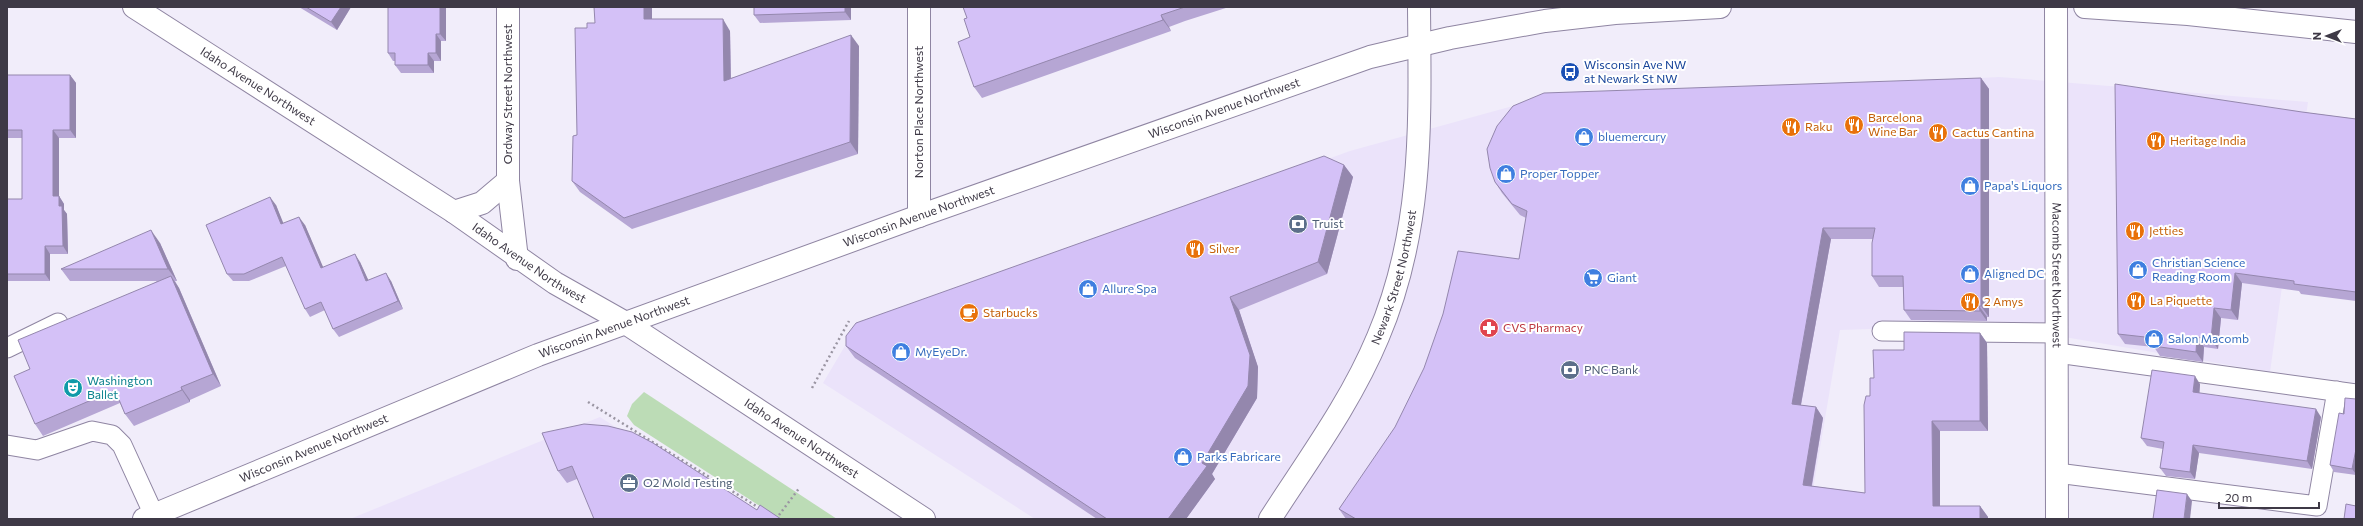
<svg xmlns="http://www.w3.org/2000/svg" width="2363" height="526" viewBox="0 0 2363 526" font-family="Commissioner,sans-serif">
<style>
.built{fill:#ebe3fa}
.green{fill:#bcdcb6}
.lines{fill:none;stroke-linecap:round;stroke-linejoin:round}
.lane-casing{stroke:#8f85a2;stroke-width:21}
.street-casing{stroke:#8f85a2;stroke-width:24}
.secondary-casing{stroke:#8f85a2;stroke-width:24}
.primary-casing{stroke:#8f85a2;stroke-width:24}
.path{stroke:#9a95a2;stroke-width:2.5;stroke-dasharray:2 3;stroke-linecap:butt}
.lane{stroke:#fff;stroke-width:19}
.street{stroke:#fff;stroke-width:22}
.secondary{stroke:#fff;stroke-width:22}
.primary{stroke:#fff;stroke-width:22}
.wall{fill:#b6a6d4}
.shaded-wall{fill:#9487ad}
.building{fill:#d4c1f7;stroke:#9487ad}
.labels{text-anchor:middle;stroke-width:4;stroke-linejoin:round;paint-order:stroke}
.transit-label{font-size:12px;fill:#164399;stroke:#fff;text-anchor:start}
.street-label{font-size:12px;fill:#3e3946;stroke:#fff}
.food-label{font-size:12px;fill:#c56008;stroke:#fff;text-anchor:start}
.shop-label{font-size:12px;fill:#366cbe;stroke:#fff;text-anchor:start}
.service-label{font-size:12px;fill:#4e5e75;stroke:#fff;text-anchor:start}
.health-label{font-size:12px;fill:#be3a42;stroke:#fff;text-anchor:start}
.culture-label{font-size:12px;fill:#0d838f;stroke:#fff;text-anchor:start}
</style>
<rect width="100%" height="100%" fill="#f1edfa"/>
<!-- built -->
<g class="built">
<polygon points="1999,77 2308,102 2270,372 1994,325 1840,330 1808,519 1035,519 823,383 855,329 1350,151 1520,104"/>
<polygon points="600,417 758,519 350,519"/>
</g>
<!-- green -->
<polygon class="green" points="644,392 837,519 780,519 634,425 627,416 632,404"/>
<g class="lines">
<defs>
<g id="lane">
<polyline points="1882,331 2057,333"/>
<polyline points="7,348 58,323"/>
<polyline points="2057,353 2356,394"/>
<polyline points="7,445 37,450 92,431 112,435 122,445 154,515"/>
<polyline points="2057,473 2317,506 2337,391"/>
</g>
<g id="street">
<polyline points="508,7 508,181 517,259"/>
<polyline points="919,7 919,216"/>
<polyline points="454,212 482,203 508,181"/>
<path id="s1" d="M1270,519c38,-59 81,-117 108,-182 46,-108 42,-215 41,-330"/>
</g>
<g id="secondary">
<path id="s2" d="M134,7l320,205 101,71 69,39 300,197"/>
<path id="s3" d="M2056,7l1,512"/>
</g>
<g id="primary">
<polyline points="2085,7 2188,14 2356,32"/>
<path id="s4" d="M144,519l394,-164 381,-139 451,-159 80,-19 95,-17 70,-8 105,-6"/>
</g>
</defs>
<!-- lane casing -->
<use href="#lane" class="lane-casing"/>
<!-- street casing -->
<use href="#street" class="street-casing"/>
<!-- secondary casing -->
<use href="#secondary" class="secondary-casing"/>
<!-- primary casing -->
<use href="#primary" class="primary-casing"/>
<!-- path -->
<g class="path">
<polyline points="812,388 849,321"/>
<polyline points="588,402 761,509"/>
<polyline points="776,519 800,487"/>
</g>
<!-- lane -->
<use href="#lane" class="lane"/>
<!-- street -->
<use href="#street" class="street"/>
<!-- secondary -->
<use href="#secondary" class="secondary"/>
<!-- primary -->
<use href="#primary" class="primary"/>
</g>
<!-- wall -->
<g class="wall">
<polygon points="299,7 351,7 337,30"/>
<polygon points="446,7 446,41 441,41 441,61 434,61 434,73 401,73 395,65 395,61 393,61 388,53"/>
<polygon points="652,7 652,19 730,31 731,78 859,46 858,154 632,229 580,192 572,181 577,135 587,28 595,23"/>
<polygon points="754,7 851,7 851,20 760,23 754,15"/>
<polygon points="963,7 1229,7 1185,21 1169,27 1171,31 982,98 974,87 970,37 967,18"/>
<polygon points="7,75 70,75 76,83 76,138 59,138 59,196 64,204 64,210 67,214 68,254 50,254 50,281 7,281 7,199 22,199 22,138 7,138"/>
<polygon points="1981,78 1989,89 1989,317 1987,317 1987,321 1911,320 1904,310 1903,287 1879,287 1872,276 1873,239 1831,239 1801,405 1816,407 1823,418 1812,486 1865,493 1870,396 1874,378 1904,350 1980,333 1987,343 1988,431 1940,431 1940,506 1980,506 1988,517 1988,519 1346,519 1339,509 1519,259 1526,218 1520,215 1502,193 1495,182"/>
<polygon points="2302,112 2356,119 2356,301 2301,294 2299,291 2242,283 2238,320 2221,318 2218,349 2204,347 2203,362 2160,356 2154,347 2125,344 2118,334"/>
<polygon points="1344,165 1353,177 1327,274 1239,310 1258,367 1257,398 1212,474 1215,479 1186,519 1097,519 855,358 846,346"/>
<polygon points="276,205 283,224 305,225 323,268 360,262 368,280 391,281 403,309 339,337 333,329 325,310 310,317 305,309 286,266 249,281 233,281 227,274"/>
<polygon points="160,243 177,281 175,281 179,288 221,386 190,400 190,402 134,426 125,414 120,403 43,436 35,424 30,369 157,281 70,281 61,269"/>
<polygon points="2200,384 2199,393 2321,417 2312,469 2199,453 2195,479 2166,476 2160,468 2163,449 2147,446 2141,438"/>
<polygon points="2356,399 2356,475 2334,472 2330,465"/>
<polygon points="542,433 757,510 577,479 567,483 558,471"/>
</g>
<!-- shaded-wall -->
<g class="shaded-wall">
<polygon points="341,7 351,7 337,30 331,22"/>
<polygon points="440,7 446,7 446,41 440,34"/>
<polygon points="644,7 652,7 652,31 644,19"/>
<polygon points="845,7 851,7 851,20 845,12"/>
<polygon points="1161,15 1169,27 1171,31 1163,20"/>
<polygon points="723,19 730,31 731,92 724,81"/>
<polygon points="436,34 441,41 441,61 436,53"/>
<polygon points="851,35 859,46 858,154 850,142"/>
<polygon points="428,53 434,61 434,73 428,65"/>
<polygon points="70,75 76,83 76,138 70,130"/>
<polygon points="1981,78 1989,89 1989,317 1981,306"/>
<polygon points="53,130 59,138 59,196 64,204 64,210 67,214 68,254 63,246 59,206 53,196"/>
<polygon points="1344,165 1353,177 1327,274 1318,262"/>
<polygon points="270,197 276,205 287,232 281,224"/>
<polygon points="299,217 305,225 327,276 321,268"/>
<polygon points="1823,228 1831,239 1799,415 1792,404"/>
<polygon points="151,230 160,243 177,281 168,269"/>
<polygon points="45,246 50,254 50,281 45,274"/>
<polygon points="355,254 360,262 372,288 366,281"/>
<polygon points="386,273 391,281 403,309 398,301"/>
<polygon points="2235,273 2242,283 2238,320 2231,310"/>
<polygon points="171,276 179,288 221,386 213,374"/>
<polygon points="1230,297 1239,310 1258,367 1257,398 1212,474 1215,479 1186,519 1168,519"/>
<polygon points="1979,306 1987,317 1987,321 1980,311"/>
<polygon points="2214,308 2221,318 2218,349 2211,339"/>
<polygon points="1980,333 1987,343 1988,431 1980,421"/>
<polygon points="2197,337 2204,347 2203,362 2196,352"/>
<polygon points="2195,376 2200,384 2199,400 2193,392"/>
<polygon points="181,387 190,400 190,402 182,390"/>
<polygon points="1816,407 1823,418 1810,495 1803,485"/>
<polygon points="2316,409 2321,417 2312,469 2307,461"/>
<polygon points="1932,421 1940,431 1940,517 1933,506"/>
<polygon points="2193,445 2199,453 2195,479 2190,472"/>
<polygon points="2356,449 2356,474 2352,469"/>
<polygon points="2187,494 2192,501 2190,519 2184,519"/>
<polygon points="1980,506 1988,517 1988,519 1980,519"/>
</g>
<!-- building -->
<g class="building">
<polygon points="306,7 341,7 331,22"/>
<polygon points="388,7 440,7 440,34 436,34 436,53 428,53 428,65 395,65 395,53 388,53"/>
<polygon points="594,7 644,7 644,19 723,19 724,81 851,35 850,142 624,218 572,181 573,136 577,135 575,28 587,28 587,23 595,23"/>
<polygon points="754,7 845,7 845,12 754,15"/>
<polygon points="963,7 1185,7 1161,15 1163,20 974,87 958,42 970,37 964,19 967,18"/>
<polygon points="7,75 70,75 70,130 53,130 53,196 59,196 59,206 62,206 63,246 45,246 45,274 7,274 7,199 22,199 22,130 7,130"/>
<polygon points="1981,78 1981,306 1979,306 1980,311 1904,310 1903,276 1872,276 1872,243 1875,228 1823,228 1792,404 1816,407 1803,485 1865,493 1864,405 1866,396 1870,396 1870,378 1874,378 1873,350 1904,350 1904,332 1980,333 1980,421 1932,421 1933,506 1980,506 1980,519 1356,519 1339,509 1395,427 1424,368 1443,314 1458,251 1519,259 1527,211 1512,204 1495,182 1490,168 1487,149 1497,126 1513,106 1544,93"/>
<polygon points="2115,84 2302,112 2356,119 2356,292 2294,284 2294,281 2235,273 2231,310 2214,308 2211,339 2197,337 2196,352 2153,346 2154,338 2118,334"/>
<polygon points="1324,156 1344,165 1318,262 1230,297 1250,355 1248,386 1202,463 1207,466 1168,519 1107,519 846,346 846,336 856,323"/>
<polygon points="270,197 281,224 299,217 321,268 355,254 366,281 386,273 398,301 333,329 321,302 305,309 282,257 244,274 227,274 206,225"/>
<polygon points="151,230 168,269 61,269"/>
<polygon points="171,276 213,374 181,387 182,390 125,414 115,390 35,424 14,376 30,369 18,340"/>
<polygon points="2152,370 2195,376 2193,392 2316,409 2307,461 2193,445 2190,472 2160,468 2164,442 2141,438"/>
<polygon points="2345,398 2356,399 2356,449 2352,469 2330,465 2339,413 2344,414"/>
<polygon points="584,424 608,426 632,432 653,443 757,510 760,505 781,519 594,519 572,466 558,471 542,433"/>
<polygon points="2157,490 2187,494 2184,519 2153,519"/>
<polygon points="2346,504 2356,506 2356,519 2344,519"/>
</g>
<!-- icons -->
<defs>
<symbol id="bus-disc" viewBox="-11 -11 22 22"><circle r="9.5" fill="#1a4fb4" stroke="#fff"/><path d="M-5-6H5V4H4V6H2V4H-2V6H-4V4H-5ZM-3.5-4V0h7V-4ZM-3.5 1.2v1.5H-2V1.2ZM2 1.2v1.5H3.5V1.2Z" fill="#fff"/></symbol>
<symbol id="restaurant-disc" viewBox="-11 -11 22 22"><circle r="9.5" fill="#e8710a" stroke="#fff"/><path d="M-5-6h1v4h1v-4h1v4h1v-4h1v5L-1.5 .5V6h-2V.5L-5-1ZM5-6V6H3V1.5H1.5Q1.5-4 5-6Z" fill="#fff"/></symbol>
<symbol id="shop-disc" viewBox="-11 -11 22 22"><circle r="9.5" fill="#3f7fe0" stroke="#fff"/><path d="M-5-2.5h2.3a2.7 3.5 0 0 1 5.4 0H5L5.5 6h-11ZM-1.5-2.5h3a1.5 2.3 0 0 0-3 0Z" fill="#fff"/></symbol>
<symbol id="bank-disc" viewBox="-11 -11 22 22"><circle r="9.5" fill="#5c6f8a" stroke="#fff"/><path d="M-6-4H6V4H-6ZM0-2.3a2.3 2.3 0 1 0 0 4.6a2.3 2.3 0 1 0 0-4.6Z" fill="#fff"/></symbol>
<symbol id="supermarket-disc" viewBox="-11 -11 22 22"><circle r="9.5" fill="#3f7fe0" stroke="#fff"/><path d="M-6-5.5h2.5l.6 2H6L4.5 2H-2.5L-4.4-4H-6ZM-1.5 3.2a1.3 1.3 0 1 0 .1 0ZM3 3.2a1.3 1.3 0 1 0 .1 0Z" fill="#fff"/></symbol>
<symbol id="cafe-disc" viewBox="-11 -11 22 22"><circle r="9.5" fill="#e8710a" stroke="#fff"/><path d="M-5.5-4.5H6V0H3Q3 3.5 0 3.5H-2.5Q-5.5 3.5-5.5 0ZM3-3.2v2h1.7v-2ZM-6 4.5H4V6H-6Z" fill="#fff"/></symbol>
<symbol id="pharmacy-disc" viewBox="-11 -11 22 22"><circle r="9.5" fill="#e0444e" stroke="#fff"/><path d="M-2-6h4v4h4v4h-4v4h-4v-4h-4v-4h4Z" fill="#fff"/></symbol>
<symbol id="theatre-disc" viewBox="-11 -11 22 22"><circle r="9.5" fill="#0f9aa8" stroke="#fff"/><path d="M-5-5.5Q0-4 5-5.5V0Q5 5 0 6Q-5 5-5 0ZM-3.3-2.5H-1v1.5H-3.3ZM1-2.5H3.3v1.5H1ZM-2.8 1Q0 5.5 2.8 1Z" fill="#fff"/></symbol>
<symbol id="office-disc" viewBox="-11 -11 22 22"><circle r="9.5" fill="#5c6f8a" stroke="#fff"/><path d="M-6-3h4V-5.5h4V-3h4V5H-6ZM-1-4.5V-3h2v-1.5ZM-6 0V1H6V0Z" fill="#fff"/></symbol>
</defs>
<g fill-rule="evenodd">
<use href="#bus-disc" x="1559" y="61" width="22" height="22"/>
<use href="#restaurant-disc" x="1843" y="114" width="22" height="22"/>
<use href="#restaurant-disc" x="1780" y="116" width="22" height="22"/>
<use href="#restaurant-disc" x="1927" y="122" width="22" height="22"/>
<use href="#shop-disc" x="1573" y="126" width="22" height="22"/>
<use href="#restaurant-disc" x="2145" y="130" width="22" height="22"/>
<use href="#shop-disc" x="1495" y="163" width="22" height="22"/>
<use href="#shop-disc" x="1959" y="175" width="22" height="22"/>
<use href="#bank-disc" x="1287" y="213" width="22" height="22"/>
<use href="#restaurant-disc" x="2124" y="220" width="22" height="22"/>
<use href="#restaurant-disc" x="1184" y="238" width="22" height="22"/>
<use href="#shop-disc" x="2127" y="259" width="22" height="22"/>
<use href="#shop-disc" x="1959" y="263" width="22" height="22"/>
<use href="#supermarket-disc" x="1582" y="267" width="22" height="22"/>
<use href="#shop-disc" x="1077" y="278" width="22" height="22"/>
<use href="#restaurant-disc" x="2125" y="290" width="22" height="22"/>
<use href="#restaurant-disc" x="1959" y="291" width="22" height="22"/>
<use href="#cafe-disc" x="958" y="302" width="22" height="22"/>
<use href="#pharmacy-disc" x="1478" y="317" width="22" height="22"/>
<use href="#shop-disc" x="2143" y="328" width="22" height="22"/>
<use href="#shop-disc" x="890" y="341" width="22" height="22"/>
<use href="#bank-disc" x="1559" y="359" width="22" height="22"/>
<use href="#theatre-disc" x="62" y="377" width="22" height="22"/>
<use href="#shop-disc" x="1172" y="446" width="22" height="22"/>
<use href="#office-disc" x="618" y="472" width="22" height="22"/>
</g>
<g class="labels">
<!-- transit labels -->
<g class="transit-label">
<text x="1584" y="69">Wisconsin Ave NW<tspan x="1584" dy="14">at Newark St NW</tspan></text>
</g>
<!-- street labels -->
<g class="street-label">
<text dy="4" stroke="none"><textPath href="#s2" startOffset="147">Idaho Avenue Northwest</textPath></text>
<text transform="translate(508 94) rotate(-90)" y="4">Ordway Street Northwest</text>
<text dy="4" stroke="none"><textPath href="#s4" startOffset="1156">Wisconsin Avenue Northwest</textPath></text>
<text transform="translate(919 112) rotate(-90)" y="4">Norton Place Northwest</text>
<text dy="4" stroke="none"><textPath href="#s4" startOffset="832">Wisconsin Avenue Northwest</textPath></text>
<text dy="4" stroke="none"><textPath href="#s2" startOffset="471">Idaho Avenue Northwest</textPath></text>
<text dy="4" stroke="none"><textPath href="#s3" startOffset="268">Macomb Street Northwest</textPath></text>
<text dy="4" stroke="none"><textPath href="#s1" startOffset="274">Newark Street Northwest</textPath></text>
<text dy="4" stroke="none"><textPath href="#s4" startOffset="508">Wisconsin Avenue Northwest</textPath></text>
<text dy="4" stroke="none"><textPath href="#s2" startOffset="795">Idaho Avenue Northwest</textPath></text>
<text dy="4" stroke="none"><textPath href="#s4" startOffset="184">Wisconsin Avenue Northwest</textPath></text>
</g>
<!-- food labels -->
<g class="food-label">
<text x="1868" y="122">Barcelona<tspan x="1868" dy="14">Wine Bar</tspan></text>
<text x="1805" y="131">Raku</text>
<text x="1952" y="137">Cactus Cantina</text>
<text x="2170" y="145">Heritage India</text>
<text x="2149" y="235">Jetties</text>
<text x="1209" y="253">Silver</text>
<text x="2150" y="305">La Piquette</text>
<text x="1984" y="306">2 Amys</text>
<text x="983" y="317">Starbucks</text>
</g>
<!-- shop labels -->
<g class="shop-label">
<text x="1598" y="141">bluemercury</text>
<text x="1520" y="178">Proper Topper</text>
<text x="1984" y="190">Papa's Liquors</text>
<text x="2152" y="267">Christian Science<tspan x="2152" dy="14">Reading Room</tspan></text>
<text x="1984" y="278">Aligned DC</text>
<text x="1607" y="282">Giant</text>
<text x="1102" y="293">Allure Spa</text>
<text x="2168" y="343">Salon Macomb</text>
<text x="915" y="356">MyEyeDr.</text>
<text x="1197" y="461">Parks Fabricare</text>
</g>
<!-- service labels -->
<g class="service-label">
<text x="1312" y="228">Truist</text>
<text x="1584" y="374">PNC Bank</text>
<text x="643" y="487">O2 Mold Testing</text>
</g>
<!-- health labels -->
<g class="health-label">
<text x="1503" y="332">CVS Pharmacy</text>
</g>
<!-- culture labels -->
<g class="culture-label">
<text x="87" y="385">Washington<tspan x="87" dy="14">Ballet</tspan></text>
</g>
</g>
<!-- border -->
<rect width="2363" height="526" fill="none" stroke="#3e3946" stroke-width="16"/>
<!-- north arrow -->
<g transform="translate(2327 36) rotate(270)" stroke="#ffffff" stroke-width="3" paint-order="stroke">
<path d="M0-3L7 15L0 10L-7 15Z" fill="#3e3946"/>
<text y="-6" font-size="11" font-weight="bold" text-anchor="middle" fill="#3e3946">N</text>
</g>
<!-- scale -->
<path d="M2219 502v6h100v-6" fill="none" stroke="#3e3946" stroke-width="2"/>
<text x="2225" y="502" font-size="12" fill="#3e3946" stroke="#ffffff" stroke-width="3" paint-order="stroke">20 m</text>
</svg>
